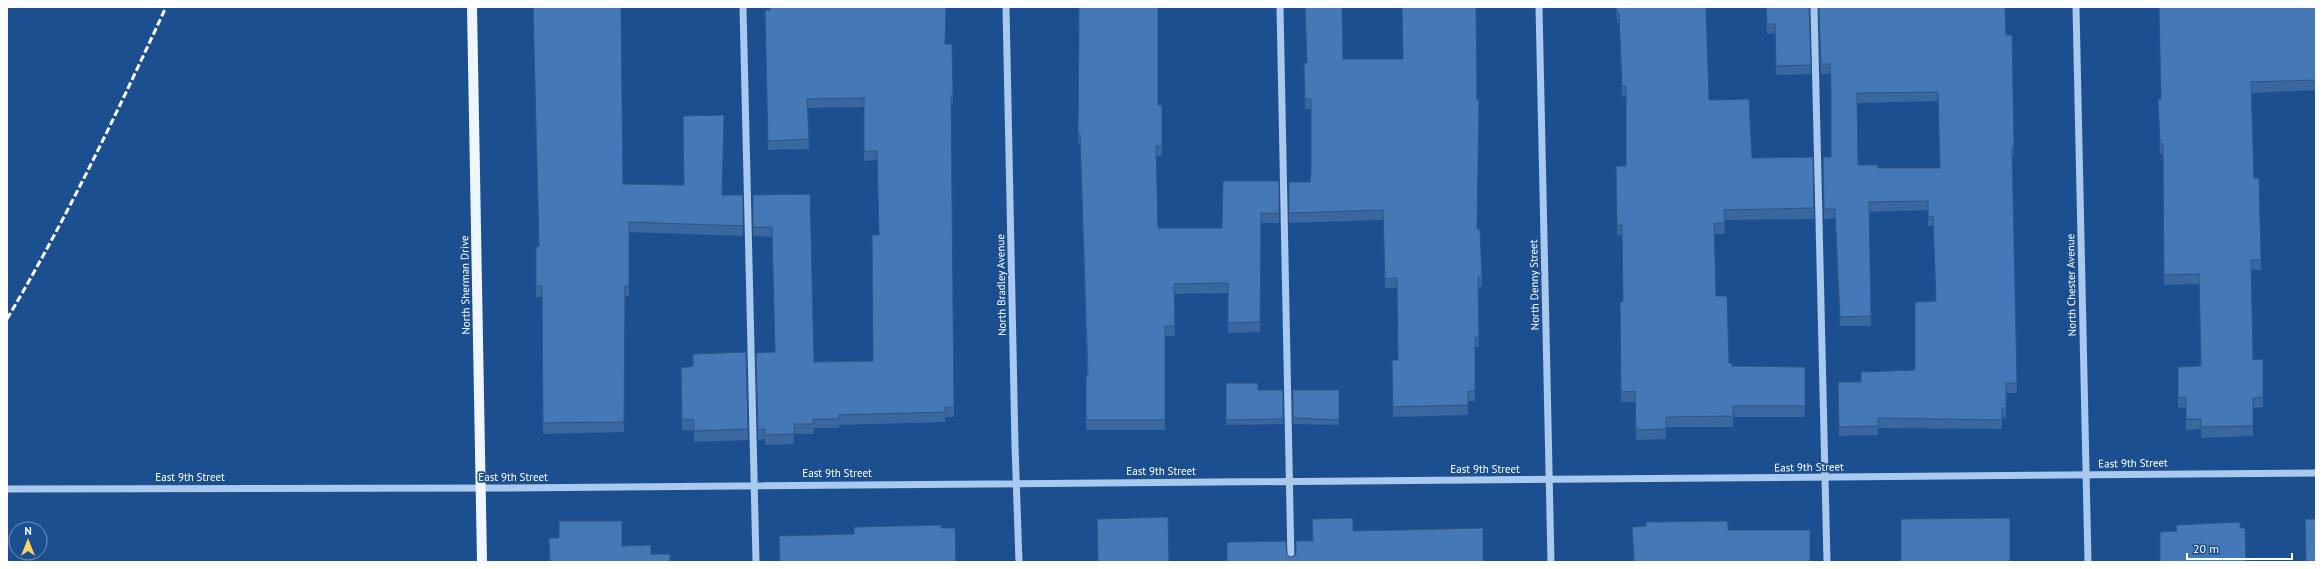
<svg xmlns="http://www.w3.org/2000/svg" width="2323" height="569" viewBox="0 0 2323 569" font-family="'PT Sans',sans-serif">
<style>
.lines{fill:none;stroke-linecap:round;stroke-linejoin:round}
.minor{stroke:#a9c9ee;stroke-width:7}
.major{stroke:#f0f6ff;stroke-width:10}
.rail{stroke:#fff;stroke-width:3;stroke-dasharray:7 3;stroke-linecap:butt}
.wall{fill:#3a679d;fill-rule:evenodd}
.building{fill:#4478b7;stroke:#305480;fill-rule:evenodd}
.labels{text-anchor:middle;stroke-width:3.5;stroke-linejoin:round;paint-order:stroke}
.street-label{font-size:11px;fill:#fff;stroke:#1b4f8f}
</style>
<rect width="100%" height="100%" fill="#1b4f8f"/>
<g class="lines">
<!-- minor -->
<g class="minor">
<polyline points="743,7 756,562"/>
<polyline points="1006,7 1015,446 1019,562"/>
<polyline points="1280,7 1291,562"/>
<polyline points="1539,7 1551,562"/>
<polyline points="1814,7 1827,562"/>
<polyline points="2076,7 2088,562"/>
<polyline points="7,489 499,488 2316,473"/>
</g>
<!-- major -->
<polyline class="major" points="472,7 482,562"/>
<!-- rail -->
<path class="rail" d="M7,319c60,-101 110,-206 159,-312"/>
</g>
<!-- wall -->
<g class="wall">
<polygon points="1078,7 1158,7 1158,105 1162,105 1162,156 1156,156 1158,228 1222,228 1223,181 1279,213 1279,223 1261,223 1260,332 1228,333 1228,293 1174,294 1175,336 1165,336 1165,430 1086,430 1086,376 1087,376 1080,144 1078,144 1079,30"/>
<polygon points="1305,7 1342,7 1343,59 1477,229 1482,277 1482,287 1478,287 1479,347 1475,347 1475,401 1468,401 1468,415 1393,417 1392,360 1398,360 1397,288 1385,288 1383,220 1289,223 1289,182 1310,182 1311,170 1311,109 1305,109 1304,63 1307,63"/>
<polygon points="1616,7 1709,100 1752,158 1814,208 1814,219 1724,220 1725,234 1714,234 1716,296 1729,363 1732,366 1805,367 1805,417 1733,417 1733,427 1666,427 1666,439 1636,440 1635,402 1621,402 1620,302 1623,302 1622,235 1617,235 1616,166 1626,166 1626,96 1622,97 1619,23 1617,23"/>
<polygon points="1766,7 1809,7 1811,74 1776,75 1775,33 1767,34"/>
<path d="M1818,7l188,28h6l2,122h-2l5,236h-11v25l-4,-1v12l-124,-1v7l-39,1 -1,-54h23l54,-12 21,-69 -3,-75h-5v-16l-59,2 2,114h-31l-5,-108 -11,1 -1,-62h8v-65l-1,-18h-9zM1938,101l2,67h-62l-20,-3 -1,-62z"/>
<polygon points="2316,7 2316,90 2251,93 2254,178 2261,260 2261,270 2251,270 2253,360 2263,397 2263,407 2253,408 2253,436 2201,438 2201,429 2186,430 2186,407 2178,408 2178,367 2201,366 2199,284 2164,285 2163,154 2160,154 2158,99 2160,99"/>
<polygon points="765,20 945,44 952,44 953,106 951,106 954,417 945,417 945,422 839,425 839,428 814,428 814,434 794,434 794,444 765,445 765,439 758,440 756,362 775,352 772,237 753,236 753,195 810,194 814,362 873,361 879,235 877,160 864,161 864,107 808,108 809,149 768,150"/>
<polygon points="623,184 722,195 743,195 743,236 629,232 629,296 625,296 624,432 543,434 542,297 536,297 536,247 538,247"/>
<polygon points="693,366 748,429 748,440 694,442 694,431 682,430 681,368"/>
<polygon points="1226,383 1258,390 1283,390 1283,424 1226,425"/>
<polygon points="1293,390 1339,390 1339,425 1293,424"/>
</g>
<!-- building -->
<g class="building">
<polygon points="533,7 621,7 623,184 684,185 683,116 724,115 722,195 743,195 743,226 629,222 629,286 625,286 624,422 543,423 542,286 536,286 536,247 539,246"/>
<polygon points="770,7 946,7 945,44 952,44 953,96 951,96 954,407 945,407 945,412 839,415 839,419 813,419 814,424 794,424 794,434 765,435 765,429 758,430 756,353 775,352 772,227 753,227 753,195 810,194 814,362 873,361 872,235 879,235 877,151 864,151 864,98 807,99 809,139 768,141 765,10 770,10"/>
<polygon points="1079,7 1158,7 1158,105 1162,105 1162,146 1156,146 1158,228 1222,228 1223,181 1279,181 1279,213 1261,213 1260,322 1228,323 1228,283 1174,284 1175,326 1165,326 1165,420 1086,420 1086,376 1088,376 1080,134 1078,134 1079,21"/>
<polygon points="1305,7 1342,7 1343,59 1403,59 1402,7 1476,7 1477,100 1479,100 1477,229 1480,229 1482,277 1478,277 1479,337 1475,338 1475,391 1468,391 1468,405 1393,407 1392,360 1398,360 1397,278 1385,279 1383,210 1289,213 1289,182 1310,182 1311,170 1311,99 1305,99 1304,63 1307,63"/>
<polygon points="1616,7 1706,7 1709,100 1749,99 1752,158 1813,157 1814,208 1724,210 1725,223 1714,223 1716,296 1727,296 1729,363 1732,363 1732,366 1805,367 1805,406 1733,406 1733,416 1666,417 1666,429 1636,430 1635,391 1621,392 1620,302 1623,302 1622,225 1617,225 1616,166 1626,166 1626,86 1622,86 1619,13 1617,13"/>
<polygon points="1766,7 1809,7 1811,65 1776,66 1775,24 1767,24"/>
<path d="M1819,7h186l1,28h6l2,112h-2l5,236h-11v25h-4v12l-124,-2v8l-39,1 -1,-45h23v-10l54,-2v-68l21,-1 -3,-85 -5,1v-16l-59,1 2,114 -31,1 -5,-108h-11l-1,-52h8v-74l-1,-19h-9zM1938,92l2,76h-62v-3h-20l-1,-72z"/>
<polygon points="2159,7 2316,7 2316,80 2251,82 2254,178 2259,178 2261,260 2251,260 2253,360 2263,359 2263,397 2253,398 2253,426 2201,427 2201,419 2186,419 2186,397 2178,398 2178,367 2201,366 2199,274 2164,275 2163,144 2160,144 2158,99 2161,99"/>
<polygon points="746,352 748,429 694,431 694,420 682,419 681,368 693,366 693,354"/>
<polygon points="1226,383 1258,383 1258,390 1283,390 1283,419 1226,420"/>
<polygon points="1293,390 1339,390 1339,420 1293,418"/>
<polygon points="1168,517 1169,562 1098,562 1097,519"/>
<polygon points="1353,518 1353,531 1483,528 1483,562 1227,562 1227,542 1286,541 1287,555 1291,557 1296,555 1296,541 1313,541 1312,519"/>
<polygon points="2010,518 2010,562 1901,562 1901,519"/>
<polygon points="2305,519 2316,519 2316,562 2306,562"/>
<polygon points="559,521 622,521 622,546 651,545 651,554 670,554 670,562 550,562 549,538 559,538"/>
<polygon points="1728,521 1728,530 1810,530 1810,562 1634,562 1632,527 1646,526 1646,522"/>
<polygon points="2240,522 2240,528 2245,528 2246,562 2160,562 2160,532 2177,531 2176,525"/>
<polygon points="941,525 941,528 955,528 956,562 780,562 779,536 854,534 854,527"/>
</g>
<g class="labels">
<!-- street labels -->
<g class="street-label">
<text transform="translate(465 285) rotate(-91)" y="4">North Sherman Drive</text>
<text transform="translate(1001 285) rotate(-91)" y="4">North Bradley Avenue</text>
<text transform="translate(1534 285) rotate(-91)" y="4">North Denny Street</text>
<text transform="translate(2071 285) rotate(-91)" y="4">North Chester Avenue</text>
<text transform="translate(2133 463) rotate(-1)" y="4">East 9th Street</text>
<text transform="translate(1809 467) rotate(-1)" y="4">East 9th Street</text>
<text x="1485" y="473">East 9th Street</text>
<text x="1161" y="475">East 9th Street</text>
<text x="837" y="477">East 9th Street</text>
<text x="190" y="481">East 9th Street</text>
<text x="513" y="481">East 9th Street</text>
</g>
</g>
<!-- border -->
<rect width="2323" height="569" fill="none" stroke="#ffffff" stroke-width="16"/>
<!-- north arrow -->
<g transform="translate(28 541)"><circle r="19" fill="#1b4f8f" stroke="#7695bc"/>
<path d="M0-3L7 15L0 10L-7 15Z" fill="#ffd166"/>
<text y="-6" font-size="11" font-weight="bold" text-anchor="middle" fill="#ffffff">N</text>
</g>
<!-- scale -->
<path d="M2187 553v6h105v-6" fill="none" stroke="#ffffff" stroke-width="2"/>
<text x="2193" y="553" font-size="12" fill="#ffffff" stroke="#1b4f8f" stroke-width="3" paint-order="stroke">20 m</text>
</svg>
